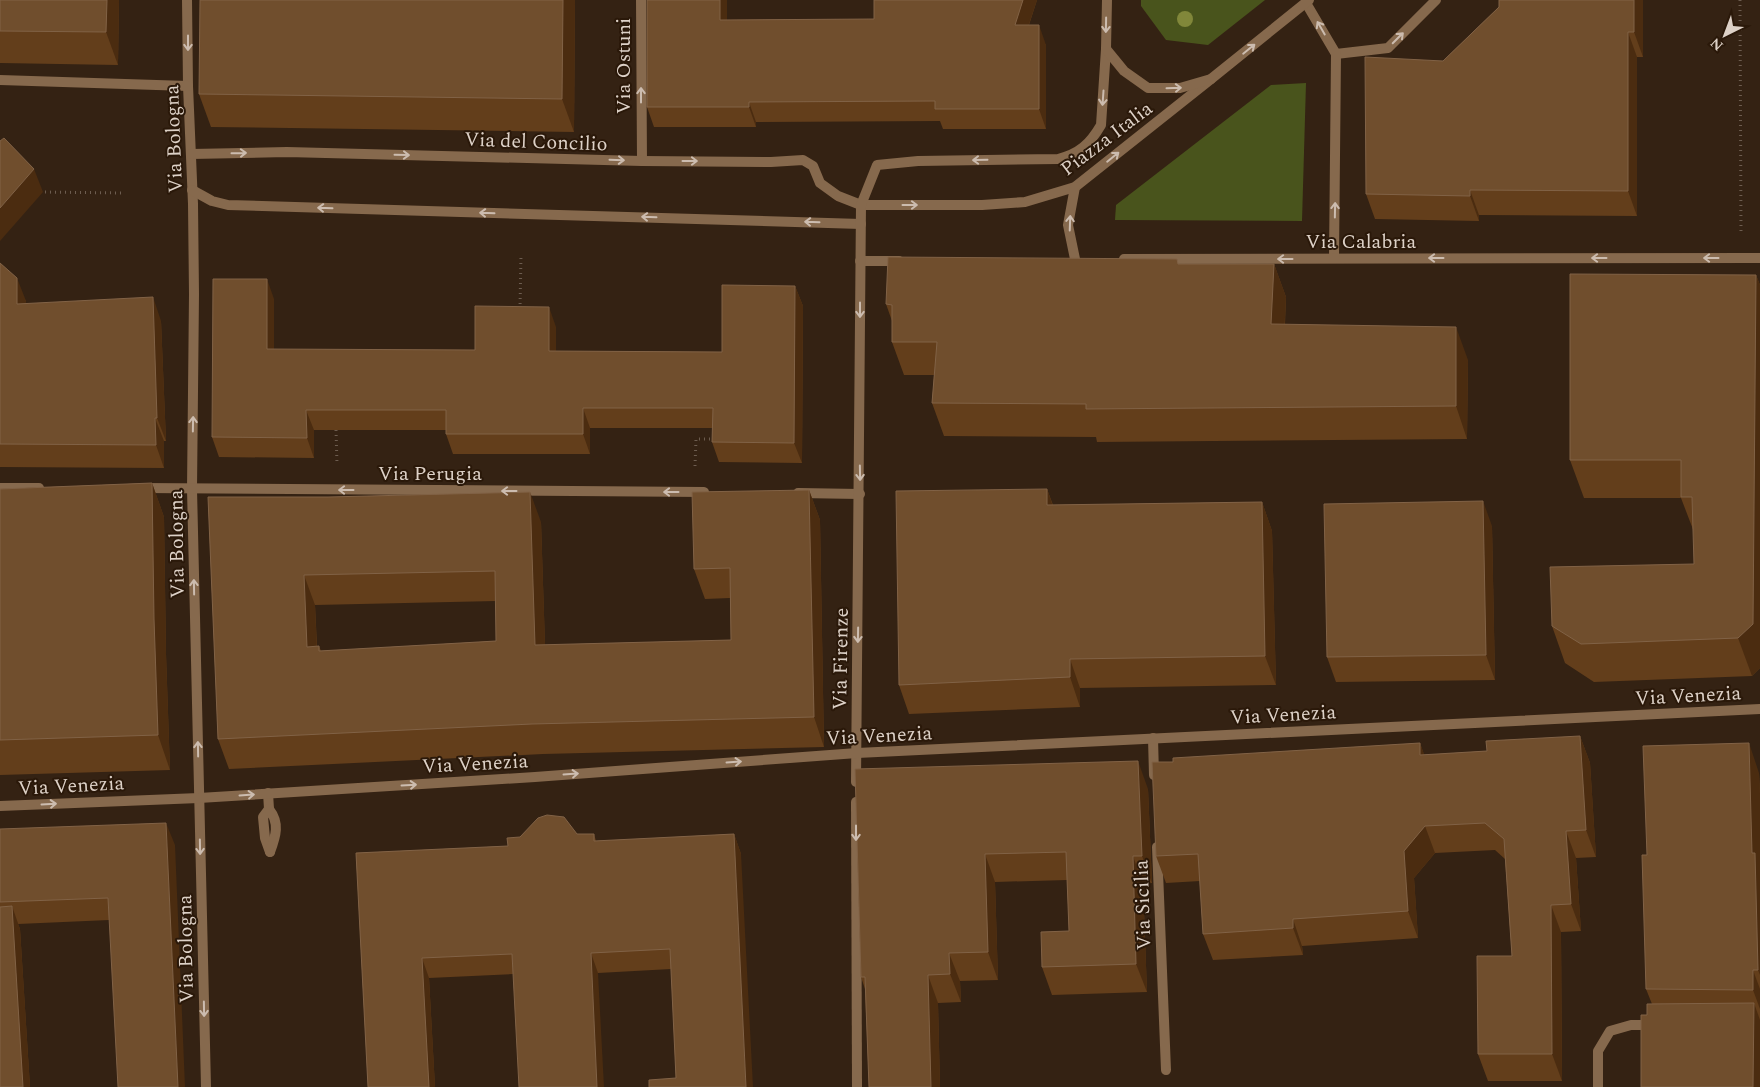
<svg xmlns="http://www.w3.org/2000/svg" width="1760" height="1087" viewBox="0 0 1760 1087" font-family="Spectral,serif">
<style>
.green{fill:#49541c}
.lines{fill:none;stroke-linecap:round;stroke-linejoin:round}
.path{stroke:#6d5d50;stroke-width:3;stroke-dasharray:1 4;stroke-linecap:butt}
.service{stroke:#86694d;stroke-width:10}
.minor{stroke:#86694d;stroke-width:10}
.tertiary{stroke:#86694d;stroke-width:10}
.tree{fill:#81873a}
.wall{fill:#633e1b;fill-rule:evenodd}
.shaded-wall{fill:#4b2c10}
.building{fill:#704e2d;stroke:#816246;fill-rule:evenodd}
.oneway{stroke:#ccbcaf}
.labels{text-anchor:middle;stroke-width:4;stroke-linejoin:round;paint-order:stroke}
.street-label{font-size:20px;fill:#ddd1c7;stroke:#2a1809}
</style>
<rect width="100%" height="100%" fill="#342213"/>
<!-- green -->
<g class="green">
<polygon points="1141,0 1265,0 1208,45 1166,40 1141,6"/>
<polygon points="1306,83 1302,221 1115,220 1116,205 1271,85"/>
</g>
<g class="lines">
<!-- path -->
<g class="path">
<polyline points="1740,0 1741,234"/>
<polyline points="40,192 122,193"/>
<polyline points="520,309 521,255"/>
<polyline points="336,430 337,464"/>
<polyline points="695,466 696,439 714,439"/>
</g>
<!-- service -->
<g class="service">
<polyline points="1336,54 1388,48 1436,0"/>
<polyline points="268,793 269,809 263,817 265,838 270,852"/>
<path d="M269,809c11,14 7,27 1,43"/>
</g>
<!-- minor -->
<g class="minor">
<polyline points="187,0 188,86 193,204 194,294 192,489 206,1087"/>
<polyline points="641,0 642,161"/>
<polyline points="1306,3 1336,54 1334,258"/>
<polyline points="0,80 188,86"/>
<polyline points="191,154 287,152 642,161 771,162 803,160 813,166 820,183 838,196 861,205 982,205 1025,202 1075,187 1211,79"/>
<polyline points="1075,187 1068,225 1075,259"/>
<polyline points="192,190 212,201 228,205 861,224"/>
<polyline points="1124,259 1760,258"/>
<polyline points="860,261 899,261"/>
<polyline points="0,488 39,488"/>
<polyline points="141,488 704,492"/>
<polyline points="798,493 860,494"/>
<polyline points="1153,738 1154,775"/>
<path d="M856,782l5,-577 16,-40 41,-4 140,-2c21,-5 32,-15 43,-34l5,-76"/>
<polyline points="856,802 857,1087"/>
<polyline points="0,806 199,798 535,777 857,753 1760,709"/>
<polyline points="1157,847 1166,1070"/>
<polyline points="1598,1087 1598,1051 1610,1031 1631,1025 1654,1025"/>
</g>
<!-- tertiary -->
<polyline class="tertiary" points="1107,0 1106,49 1124,71 1148,88 1180,88 1211,79 1309,0"/>
</g>
<!-- trees -->
<circle class="tree" cx="1185" cy="19" r="8"/>
<!-- wall -->
<g class="wall">
<polygon points="0,0 119,0 118,65 0,63"/>
<polygon points="575,0 574,132 211,127 199,94"/>
<polygon points="874,0 1037,0 1029,25 1046,45 1046,129 943,129 940,121 756,122 756,127 654,127 647,107 727,20 874,19"/>
<polygon points="1499,0 1643,0 1643,57 1637,57 1637,216 1479,215 1479,221 1375,219 1366,194 1443,61 1499,7"/>
<polygon points="0,263 26,301 26,304 161,321 166,441 164,441 164,468 0,467"/>
<polygon points="1179,264 1274,264 1286,297 1285,324 1468,360 1467,439 1097,442 1096,437 944,436 932,403 934,375 904,375 892,342 892,321 886,304"/>
<polygon points="1756,275 1760,285 1760,668 1752,676 1594,682 1565,663 1552,626 1694,564 1694,532 1681,498 1584,498 1570,460"/>
<polygon points="795,286 803,306 802,463 719,462 712,442 712,428 590,428 590,454 453,454 446,434 446,430 314,430 314,458 219,457 212,437 274,299 274,349 475,350 556,327 556,351 722,352"/>
<polygon points="152,483 164,517 166,654 170,770 0,775 0,489"/>
<polygon points="1047,489 1053,505 1262,502 1272,531 1276,685 1080,688 1080,707 909,714 899,685"/>
<path d="M809,490l11,30 4,227 -281,7 -314,15 -11,-30 -10,-242 333,25 4,123 186,-5 -1,-42 -25,1 -11,-30zM496,601v40l-175,10 -2,-5h-2l-2,-41z"/>
<polygon points="1492,526 1495,680 1336,682 1327,657"/>
<polygon points="1580,736 1590,763 1596,857 1576,858 1581,931 1561,932 1562,1081 1488,1081 1478,1054 1512,956 1505,859 1495,850 1435,853 1414,878 1418,938 1302,946 1303,955 1213,960 1203,934 1200,881 1166,883 1156,856 1173,762 1420,743 1424,755 1487,751"/>
<polygon points="855,769 1148,789 1152,883 1143,884 1147,992 1052,995 1042,967 1069,931 1067,880 995,882 998,980 960,981 961,1002 938,1003 940,1087 869,1087 865,989 861,977"/>
<polygon points="1759,773 1760,794 1760,1020 1647,1015 1652,1004 1646,989 1647,855"/>
<polygon points="0,829 175,845 109,920 18,924 20,929 30,1087 0,1087"/>
<polygon points="594,834 596,841 734,834 741,854 676,1078 671,969 598,973 513,974 429,978 435,1087 368,1087 356,853 508,846 520,837"/>
</g>
<!-- shaded-wall -->
<g class="shaded-wall">
<polygon points="107,0 119,0 118,65 106,32"/>
<polygon points="563,0 575,0 574,132 562,99"/>
<polygon points="720,0 727,0 727,40 720,20"/>
<polygon points="1023,0 1037,0 1022,45 1015,25"/>
<polygon points="1634,0 1643,0 1643,57 1634,32"/>
<polygon points="1039,25 1046,45 1046,129 1039,109"/>
<polygon points="1628,32 1637,57 1637,216 1628,191"/>
<polygon points="749,102 756,122 756,127 749,107"/>
<polygon points="34,169 43,192 0,241 0,208"/>
<polygon points="1470,190 1479,215 1479,221 1470,196"/>
<polygon points="1274,264 1286,297 1283,357 1271,324"/>
<polygon points="1756,275 1760,285 1760,668 1752,676 1738,638"/>
<polygon points="17,278 26,301 26,327 17,304"/>
<polygon points="267,279 274,299 274,369 267,349"/>
<polygon points="795,286 803,306 802,463 794,443"/>
<polygon points="153,297 161,321 166,441 157,418"/>
<polygon points="549,307 556,327 556,371 549,351"/>
<polygon points="1456,327 1468,360 1467,439 1456,406"/>
<polygon points="583,408 590,428 590,454 583,434"/>
<polygon points="306,410 314,430 314,458 307,438"/>
<polygon points="155,418 164,441 164,468 156,445"/>
<polygon points="152,483 164,517 166,654 170,770 158,735 154,619"/>
<polygon points="1047,489 1057,518 1047,505"/>
<polygon points="809,490 820,520 824,747 814,717"/>
<polygon points="530,492 541,522 546,675 535,645"/>
<polygon points="1483,501 1492,526 1495,680 1486,655"/>
<polygon points="1262,502 1272,531 1276,685 1265,656"/>
<polygon points="304,575 315,605 318,676 307,647"/>
<polygon points="1070,659 1080,688 1080,707 1070,677"/>
<polygon points="1580,736 1590,763 1596,857 1586,830"/>
<polygon points="1420,743 1430,770 1420,755"/>
<polygon points="1749,743 1759,773 1760,794 1760,975 1758,970 1752,853"/>
<polygon points="1138,761 1148,789 1152,883 1142,856"/>
<polygon points="166,823 175,845 185,1087 178,1087"/>
<polygon points="1425,826 1435,853 1414,878 1418,938 1408,911 1404,851"/>
<polygon points="1566,831 1576,858 1581,931 1571,904"/>
<polygon points="734,834 741,854 753,1087 746,1087"/>
<polygon points="985,854 995,882 998,980 988,952"/>
<polygon points="1133,856 1143,884 1147,992 1136,964"/>
<polygon points="1551,905 1561,932 1562,1081 1552,1054"/>
<polygon points="12,906 20,929 30,1087 23,1087"/>
<polygon points="1293,919 1302,946 1303,955 1293,928"/>
<polygon points="591,953 598,973 604,1087 597,1087"/>
<polygon points="949,953 960,981 961,1002 950,974"/>
<polygon points="422,958 429,978 435,1087 429,1087"/>
<polygon points="1753,970 1760,989 1760,1009 1753,990"/>
<polygon points="928,975 938,1003 940,1087 931,1087"/>
<polygon points="1754,1003 1760,1020 1760,1087 1753,1087"/>
</g>
<!-- building -->
<g class="building">
<polygon points="0,0 107,0 106,32 0,31"/>
<polygon points="200,0 563,0 562,99 199,94"/>
<polygon points="647,0 720,0 720,20 874,19 874,0 1023,0 1015,25 1039,25 1039,109 935,109 935,101 749,102 749,107 647,107"/>
<polygon points="1499,0 1634,0 1634,32 1628,32 1628,191 1470,190 1470,196 1366,194 1365,57 1443,61 1499,7"/>
<polygon points="4,138 34,169 0,208 0,141"/>
<polygon points="888,257 1177,259 1178,264 1274,264 1271,324 1456,327 1456,406 1086,409 1086,404 932,403 937,342 892,342 892,305 886,304"/>
<polygon points="0,263 17,278 17,304 153,297 157,418 155,418 156,445 0,444"/>
<polygon points="1570,274 1756,275 1753,624 1738,638 1581,644 1552,626 1550,567 1694,564 1692,497 1681,497 1681,460 1570,460"/>
<polygon points="213,279 267,279 267,349 475,350 475,306 549,307 549,351 722,352 722,285 795,286 794,443 712,442 713,408 583,408 583,434 446,434 446,410 306,410 307,438 212,437"/>
<polygon points="152,483 154,619 158,735 0,740 0,489"/>
<polygon points="1047,489 1047,505 1262,502 1265,656 1070,659 1070,677 899,685 896,491"/>
<path d="M809,490l5,227 -282,7 -314,15 -10,-242h120l202,-5 5,153 196,-5 -1,-72 -36,1 -2,-77zM495,571l1,70 -177,10v-5l-12,1 -3,-72z"/>
<polygon points="1483,501 1486,655 1327,657 1324,504"/>
<polygon points="1580,736 1586,830 1566,831 1571,904 1551,905 1552,1054 1478,1054 1477,956 1512,956 1504,839 1485,823 1425,826 1404,851 1408,911 1293,919 1293,928 1203,934 1198,854 1156,856 1152,762 1173,762 1173,758 1420,743 1420,755 1487,751 1486,741"/>
<polygon points="1749,743 1752,853 1755,853 1758,970 1753,970 1753,990 1646,989 1642,855 1647,855 1643,746"/>
<polygon points="1138,761 1142,856 1133,856 1136,964 1042,967 1041,932 1069,931 1066,852 985,854 988,952 949,953 950,974 928,975 931,1087 869,1087 865,977 861,977 855,769"/>
<polygon points="547,815 564,817 577,834 594,834 594,841 734,834 746,1087 649,1087 649,1080 676,1078 670,949 591,953 597,1087 519,1087 512,954 422,958 429,1087 368,1087 356,853 508,846 507,838 520,837 538,818"/>
<polygon points="166,823 178,1087 118,1087 108,898 0,902 0,829"/>
<polygon points="12,906 23,1087 0,1087 0,907"/>
<polygon points="1754,1003 1753,1087 1641,1087 1641,1015 1647,1015 1647,1004"/>
</g>
<!-- one-way arrows -->
<defs><path id="oneway-shaft" d="M-6 0H5M1.5-3L5.5 0L1.5 3" fill="none" stroke-width="1.6" stroke-linecap="round" stroke-linejoin="round" transform="scale(1.25)"/></defs>
<g class="oneway">
<use href="#oneway-shaft" transform="translate(1106 25) rotate(91)"/>
<use href="#oneway-shaft" transform="translate(1321 28) rotate(-120)"/>
<use href="#oneway-shaft" transform="translate(1398 38) rotate(-45)"/>
<use href="#oneway-shaft" transform="translate(188 43) rotate(90)"/>
<use href="#oneway-shaft" transform="translate(1249 49) rotate(-39)"/>
<use href="#oneway-shaft" transform="translate(1174 88) rotate(-2)"/>
<use href="#oneway-shaft" transform="translate(641 95) rotate(-90)"/>
<use href="#oneway-shaft" transform="translate(1103 98) rotate(94)"/>
<use href="#oneway-shaft" transform="translate(239 153) rotate(-1)"/>
<use href="#oneway-shaft" transform="translate(402 155) rotate(1)"/>
<use href="#oneway-shaft" transform="translate(1113 157) rotate(-39)"/>
<use href="#oneway-shaft" transform="translate(617 160) rotate(2)"/>
<use href="#oneway-shaft" transform="translate(980 160) rotate(179)"/>
<use href="#oneway-shaft" transform="translate(690 161)"/>
<use href="#oneway-shaft" transform="translate(910 205)"/>
<use href="#oneway-shaft" transform="translate(325 208) rotate(-178)"/>
<use href="#oneway-shaft" transform="translate(1335 210) rotate(-89)"/>
<use href="#oneway-shaft" transform="translate(487 213) rotate(-178)"/>
<use href="#oneway-shaft" transform="translate(649 217) rotate(-178)"/>
<use href="#oneway-shaft" transform="translate(812 222) rotate(-178)"/>
<use href="#oneway-shaft" transform="translate(1070 223) rotate(-88)"/>
<use href="#oneway-shaft" transform="translate(1436 258) rotate(180)"/>
<use href="#oneway-shaft" transform="translate(1599 258) rotate(-180)"/>
<use href="#oneway-shaft" transform="translate(1711 258) rotate(180)"/>
<use href="#oneway-shaft" transform="translate(1285 259) rotate(180)"/>
<use href="#oneway-shaft" transform="translate(860 310) rotate(90)"/>
<use href="#oneway-shaft" transform="translate(193 424) rotate(-89)"/>
<use href="#oneway-shaft" transform="translate(860 473) rotate(89)"/>
<use href="#oneway-shaft" transform="translate(346 490) rotate(-180)"/>
<use href="#oneway-shaft" transform="translate(509 491) rotate(-180)"/>
<use href="#oneway-shaft" transform="translate(671 492) rotate(-180)"/>
<use href="#oneway-shaft" transform="translate(194 587) rotate(-91)"/>
<use href="#oneway-shaft" transform="translate(858 635) rotate(91)"/>
<use href="#oneway-shaft" transform="translate(198 749) rotate(-91)"/>
<use href="#oneway-shaft" transform="translate(734 762) rotate(-4)"/>
<use href="#oneway-shaft" transform="translate(571 774) rotate(-4)"/>
<use href="#oneway-shaft" transform="translate(409 785) rotate(-3)"/>
<use href="#oneway-shaft" transform="translate(247 795) rotate(-4)"/>
<use href="#oneway-shaft" transform="translate(49 804) rotate(-3)"/>
<use href="#oneway-shaft" transform="translate(856 833) rotate(90)"/>
<use href="#oneway-shaft" transform="translate(200 847) rotate(89)"/>
<use href="#oneway-shaft" transform="translate(204 1009) rotate(89)"/>
</g>
<g class="labels">
<!-- street labels -->
<g class="street-label">
<text transform="translate(623 66) rotate(-90)" y="7">Via Ostuni</text>
<text transform="translate(1106 138) rotate(-37)" y="7">Piazza Italia</text>
<text transform="translate(173 139) rotate(-92)" y="7">Via Bologna</text>
<text transform="translate(536 141) rotate(2)" y="7">Via del Concilio</text>
<text x="1361" y="248">Via Calabria</text>
<text x="430" y="480">Via Perugia</text>
<text transform="translate(176 544) rotate(-91)" y="7">Via Bologna</text>
<text transform="translate(840 659) rotate(-89)" y="7">Via Firenze</text>
<text transform="translate(1688 695) rotate(-3)" y="7">Via Venezia</text>
<text transform="translate(1283 714) rotate(-3)" y="7">Via Venezia</text>
<text transform="translate(879 735) rotate(-3)" y="7">Via Venezia</text>
<text transform="translate(475 763) rotate(-3)" y="7">Via Venezia</text>
<text transform="translate(71 785) rotate(-3)" y="7">Via Venezia</text>
<text transform="translate(1142 905) rotate(-92)" y="7">Via Sicilia</text>
<text transform="translate(185 949) rotate(-91)" y="7">Via Bologna</text>
</g>
</g>
<!-- north arrow -->
<g transform="translate(1725 35) rotate(222)" stroke="#2a1809" stroke-width="4" paint-order="stroke">
<path d="M0-4L9 19L0 12L-9 19Z" fill="#ddd1c7"/>
<text y="-8" font-size="14" font-weight="bold" text-anchor="middle" fill="#ddd1c7">N</text>
</g>
</svg>
